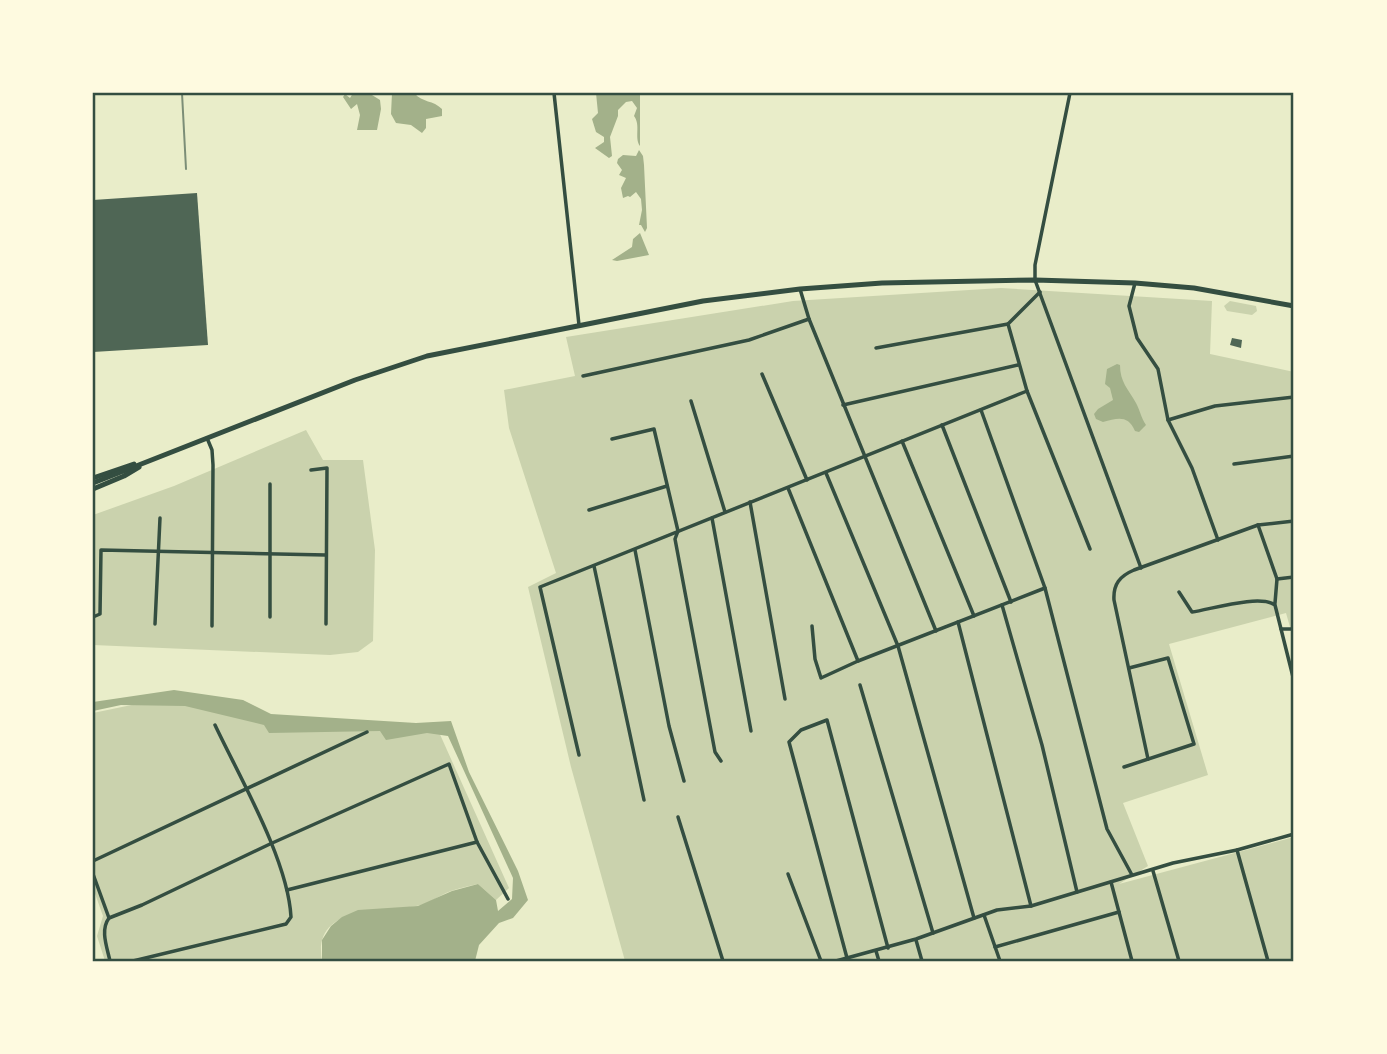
<svg xmlns="http://www.w3.org/2000/svg" width="1387" height="1054" viewBox="0 0 1387 1054" font-family="'DejaVu Sans',sans-serif">
<style>
.green{fill:#cad2ad}
.water{fill:#a3b18a}
.building{fill:#4f6655}
.lines{fill:none;stroke-linecap:round;stroke-linejoin:round}
.minor{stroke:#344e41;stroke-width:3.5}
.primary{stroke:#344e41;stroke-width:5}
.rail{stroke:#7c8e77;stroke-width:2}
.neatline{fill:none;stroke:#344e41;stroke-width:2.5}
</style>
<rect width="100%" height="100%" fill="#e9edc9"/>
<!-- green -->
<g class="green">
<polygon points="1001,288 1212,301 1210,354 1294,372 1294,641 1286,613 1169,644 1208,775 1123,803 1148,866 1119,884 1294,837 1294,961 625,961 571,767 528,587 556,573 509,428 504,390 575,376 566,337 793,301"/>
<polygon points="1230,301 1256,306 1257,311 1252,315 1227,311 1224,306"/>
<polygon points="306,430 323,460 363,460 375,550 373,641 358,652 330,655 93,645 93,515 174,486"/>
<path d="M170,697l113,25 155,8 71,158 -13,12 -18,-16c-9,2 -19,4 -27,7 -12,4 -23,14 -35,15 -36,6 -104,-1 -94,55h-217l-8,-25 6,-20 -10,-28v-175z"/>
</g>
<!-- water -->
<g class="water">
<polygon points="353,93 372,95 380,100 381,109 377,130 357,130 360,115 357,104 351,109 343,97 345,94 350,98"/>
<path d="M392,93h22c9,10 19,7 28,16v7l-16,3v9l-4,5 -11,-8 -15,-2 -5,-9z"/>
<path d="M596,93h44v53c-6,-8 1,-21 -6,-30l3,-8 -5,-7 -6,1 -8,8v6l-8,21 2,19 -3,2 -14,-10 9,-6v-5l-8,-5 -4,-13 6,-6z"/>
<polygon points="639,150 643,156 644,165 647,228 645,232 641,225 639,225 642,210 641,199 636,192 630,197 628,196 623,198 621,188 626,178 619,175 622,170 617,163 618,159 623,155 636,156"/>
<polygon points="640,233 649,255 617,261 612,260 632,247 633,239"/>
<path d="M1117,364l3,1c0,17 8,24 16,38 4,7 5,15 10,22l-7,7 -4,-1c-7,-16 -17,-13 -32,-9l-7,-3 -2,-5 4,-5 15,-9 -3,-12 -5,-4 2,-15z"/>
<polygon points="174,690 243,700 271,714 416,723 451,721 469,772 518,871 528,900 513,918 499,923 479,945 475,961 322,961 322,940 331,926 342,917 358,910 418,906 452,891 478,884 496,900 498,911 512,899 513,878 448,736 427,733 386,740 380,731 269,733 264,725 185,706 121,705 93,711 93,702"/>
</g>
<!-- building -->
<g class="building">
<polygon points="197,193 208,345 93,352 93,200"/>
<polygon points="1232,338 1242,340 1241,348 1230,345"/>
</g>
<g class="lines">
<!-- minor -->
<g class="minor">
<polyline points="554,93 579,325"/>
<polyline points="1070,93 1035,265 1035,280 1141,568"/>
<polyline points="1135,283 1129,306 1137,338 1158,369 1168,420 1192,468 1218,540"/>
<polyline points="800,289 809,319 936,631"/>
<polyline points="1040,292 1008,324 1027,391 1090,549"/>
<polyline points="876,348 1008,324"/>
<polyline points="762,374 807,480"/>
<polyline points="583,376 749,340 809,319"/>
<polyline points="691,401 725,512"/>
<polyline points="843,405 1018,365"/>
<polyline points="981,410 1045,588 1107,829 1132,875"/>
<polyline points="1168,420 1215,406 1294,397"/>
<polyline points="942,425 1011,602"/>
<polyline points="207,438 212,450 213,465 212,626"/>
<polyline points="612,439 654,429 678,531 675,539 715,752 721,761"/>
<polyline points="902,441 974,616"/>
<polyline points="1234,464 1294,456"/>
<polyline points="311,470 327,468 326,624"/>
<polyline points="826,473 898,646 974,918"/>
<polyline points="788,488 858,661"/>
<polyline points="750,502 785,699"/>
<polyline points="589,510 667,486"/>
<polyline points="712,518 751,731"/>
<polyline points="1258,525 1277,579 1275,603"/>
<polyline points="635,550 669,726 684,781"/>
<polyline points="594,566 644,800"/>
<polyline points="1277,579 1294,577"/>
<path d="M1179,592l13,20c20,-3 68,-18 83,-7l19,76"/>
<polyline points="1002,605 1042,745 1077,892"/>
<polyline points="93,617 100,614 101,550 326,555"/>
<polyline points="270,617 270,484"/>
<polyline points="958,622 1031,906"/>
<polyline points="155,624 160,518"/>
<polyline points="812,626 815,659 821,678 858,661 1045,588"/>
<polyline points="1281,629 1294,629"/>
<polyline points="860,685 933,933"/>
<polyline points="579,755 540,587 1027,391"/>
<path d="M1148,759l-34,-159c-1,-16 6,-24 20,-30l124,-45 36,-4"/>
<polyline points="1124,767 1194,744 1168,658 1129,668"/>
<polyline points="678,817 723,961"/>
<polyline points="1237,850 1268,961"/>
<polyline points="93,861 367,732"/>
<polyline points="1153,871 1179,961"/>
<path d="M93,874l16,44c-9,12 -2,29 1,43"/>
<polyline points="788,874 821,961"/>
<polyline points="1111,882 1132,961"/>
<polyline points="287,890 477,842"/>
<polyline points="984,915 1000,961"/>
<polyline points="109,918 142,905 270,844 449,764 477,842 508,899"/>
<polyline points="916,940 922,961"/>
<polyline points="995,947 1119,912"/>
<polyline points="876,951 879,961"/>
<polyline points="847,958 789,742 801,730 827,720 888,948"/>
<path d="M133,961l153,-37 5,-7c-3,-57 -51,-139 -76,-192"/>
<polyline points="836,961 916,939 997,910 1031,906 1173,863 1237,850 1294,834"/>
</g>
<!-- primary -->
<g class="primary">
<polyline points="93,478 134,464"/>
<polyline points="93,483 355,380 427,356 703,301 800,289 882,283 1035,280 1135,283 1194,288 1294,306"/>
<polyline points="93,489 124,476 139,467"/>
</g>
<!-- rail -->
<polyline class="rail" points="182,93 186,169"/>
</g>
<!-- border -->
<rect width="1387" height="1054" fill="none" stroke="#fefae0" stroke-width="189"/>
<rect x="94" y="94" width="1198" height="866" class="neatline"/>
</svg>
